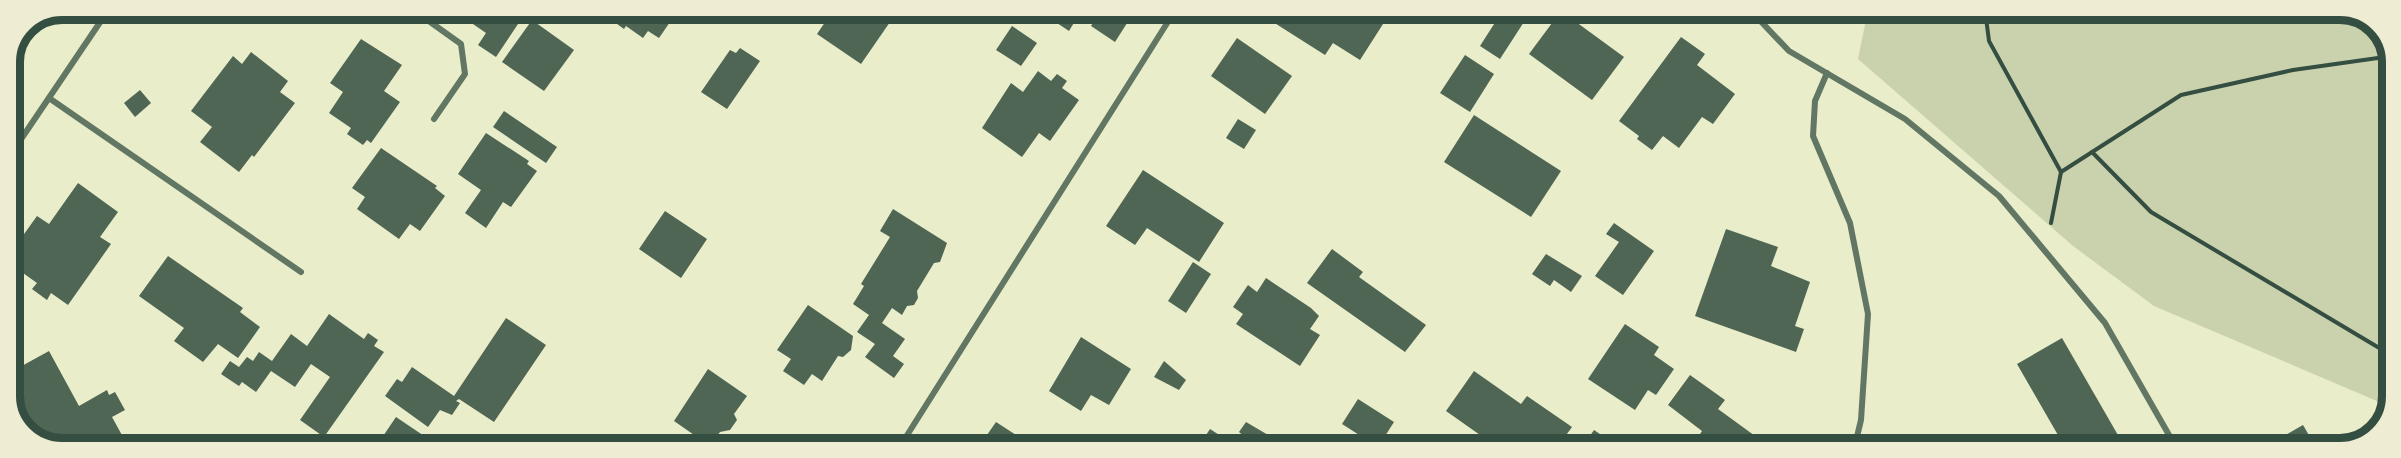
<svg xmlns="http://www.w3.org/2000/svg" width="2401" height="458" viewBox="0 0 2401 458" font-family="Arial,sans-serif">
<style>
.green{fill:#cad2ad}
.building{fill:#4f6655}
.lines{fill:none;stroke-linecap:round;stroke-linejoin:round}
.path{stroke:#344e41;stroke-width:4}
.minor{stroke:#617663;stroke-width:6}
.rim{fill:none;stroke:#344e41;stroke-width:8}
</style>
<rect width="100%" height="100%" fill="#e9edc9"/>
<!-- green -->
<polygon class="green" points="1868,10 2349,10 2379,27 2392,55 2391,407 2154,306 2073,246 1858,59"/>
<!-- building -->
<g class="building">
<polygon points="247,9 268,9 262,19"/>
<polygon points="459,9 470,13 473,9 481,9 483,17 490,21 497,9 528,9 496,57 478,45 486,33 457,13"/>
<polygon points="600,9 679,9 659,38 648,31 643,38 626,26 624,29 599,11"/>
<polygon points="834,9 899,9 861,64 817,34"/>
<polygon points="1049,9 1069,9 1078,16 1069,31 1045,15"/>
<polygon points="1101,9 1136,9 1115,42 1091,26"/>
<polygon points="1281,10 1392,10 1360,60 1333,43 1325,55 1273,22"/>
<polygon points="1495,10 1531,11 1500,59 1480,46 1496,21 1490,18"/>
<polygon points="1561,11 1624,57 1592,100 1529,54"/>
<polygon points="532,20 574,50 544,91 502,62"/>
<polygon points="1012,26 1037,43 1021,66 996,50"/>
<polygon points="1681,37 1705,54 1697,65 1735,94 1713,124 1702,117 1679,148 1663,136 1652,150 1637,139 1639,136 1619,121"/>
<polygon points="1237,38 1292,76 1265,114 1211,76"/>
<polygon points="361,39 402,65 384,91 400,102 371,143 367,140 363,145 347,134 351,128 329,113 343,92 330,83"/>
<polygon points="740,48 760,61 727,109 701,92 730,50 736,53"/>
<polygon points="251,52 288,81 280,92 295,103 254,157 252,155 239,172 200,142 212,127 191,111 233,56 242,64"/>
<polygon points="1465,55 1494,74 1470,112 1440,93"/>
<polygon points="1038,71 1051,81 1057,74 1067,81 1062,88 1079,100 1050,141 1039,133 1022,157 982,128 1011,83 1023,92"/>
<polygon points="140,90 151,103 135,117 124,103"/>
<polygon points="504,111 557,147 546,163 493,127"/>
<polygon points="1474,115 1561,171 1531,217 1444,162"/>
<polygon points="1238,119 1256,130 1244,149 1226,138"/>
<polygon points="486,133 529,161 527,164 537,171 511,207 503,202 486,228 465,213 481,190 458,174"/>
<polygon points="381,148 437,186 435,188 445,196 420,231 410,224 399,239 357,209 365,197 352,188"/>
<polygon points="1143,170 1224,223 1199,262 1147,228 1135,245 1106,226"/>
<polygon points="78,183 118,212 100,237 111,244 68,305 51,293 47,300 32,289 37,283 9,263 9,255 37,216 49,224"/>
<polygon points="893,209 947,243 940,262 934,263 917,291 918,298 914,305 907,306 902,315 892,308 882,323 905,339 893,356 904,364 894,378 865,357 875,344 857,332 869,315 853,304 864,286 861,284 890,237 880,231"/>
<polygon points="665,211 707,239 681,278 639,249"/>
<polygon points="1614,223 1654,251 1623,295 1595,276 1619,242 1606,234"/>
<polygon points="1726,229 1778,247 1771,266 1810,282 1795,326 1804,329 1796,352 1695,316"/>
<polygon points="1332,249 1363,272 1359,277 1426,325 1405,352 1307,283"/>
<polygon points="1546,254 1582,276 1571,292 1554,280 1550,286 1532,274"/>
<polygon points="168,256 243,308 240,312 260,327 238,358 218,344 203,362 174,341 184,328 139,296"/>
<polygon points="1193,262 1211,274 1186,313 1168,301"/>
<polygon points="1266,278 1311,308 1319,316 1310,329 1320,335 1300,366 1236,324 1243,314 1233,307 1248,285 1257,292"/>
<polygon points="808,305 853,336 851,350 843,357 838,356 822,381 812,374 804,385 783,371 791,359 777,350"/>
<polygon points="329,314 364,339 368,333 378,340 374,346 384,352 324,437 300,420 330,377 311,364 295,387 271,371 256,392 242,382 239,386 221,374 230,361 239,367 247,357 253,361 259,352 272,361 291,334 307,346"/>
<polygon points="506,318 546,345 494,422 459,399 456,401 460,403 452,415 440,410 428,427 385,396 397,379 402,382 412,367 454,396"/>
<polygon points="1625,324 1659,347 1654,355 1674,369 1656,395 1648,390 1635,410 1588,379"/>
<polygon points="1081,337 1131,369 1109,405 1091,395 1081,411 1049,391"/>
<polygon points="2062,338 2126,449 2066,449 2017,364"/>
<polygon points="49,351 79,406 107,390 109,395 115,392 125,410 112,417 129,448 52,448 24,433 9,403 9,373"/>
<polygon points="1164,361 1186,380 1179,390 1154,377"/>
<polygon points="708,369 747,396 734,414 737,420 730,430 720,432 710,446 674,421"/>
<polygon points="1474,371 1521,404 1527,396 1572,427 1556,449 1485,449 1490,442 1446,411"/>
<polygon points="1690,375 1725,400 1718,409 1773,449 1690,449 1702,431 1668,405"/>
<polygon points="1358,399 1394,422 1378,447 1342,424"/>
<polygon points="396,417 442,448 375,448"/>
<polygon points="996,422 1036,448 978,448"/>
<polygon points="1246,422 1275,439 1268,449 1259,449 1239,432"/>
<polygon points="2303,425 2317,449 2261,449"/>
<polygon points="1210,429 1241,449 1197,449"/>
<polygon points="1594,430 1622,449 1581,449"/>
</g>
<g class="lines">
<!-- path -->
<g class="path">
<polyline points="1985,10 1989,41 2061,172"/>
<polyline points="2092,152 2151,212 2391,355"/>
<polyline points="2051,223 2061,172 2181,95 2293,70 2392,56"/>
</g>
<!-- minor -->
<g class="minor">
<polyline points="412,9 461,44 465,74 434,119"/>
<polyline points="1750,10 1789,51 1905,119 1999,196 2105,323 2177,449"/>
<polyline points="1827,73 1815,101 1813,136 1850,223 1868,314 1861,420 1854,449"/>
<polyline points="49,98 301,272"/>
<polyline points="9,157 109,9"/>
<polyline points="899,448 1176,9"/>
</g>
</g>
<!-- crop -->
<path d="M0 0H2401V458H0ZM62 20H2340A42 42 0 0 1 2382 62V396A42 42 0 0 1 2340 438H62A42 42 0 0 1 20 396V62A42 42 0 0 1 62 20Z" fill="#eeecd3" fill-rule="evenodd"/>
<path class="rim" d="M62 20H2340A42 42 0 0 1 2382 62V396A42 42 0 0 1 2340 438H62A42 42 0 0 1 20 396V62A42 42 0 0 1 62 20Z"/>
</svg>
